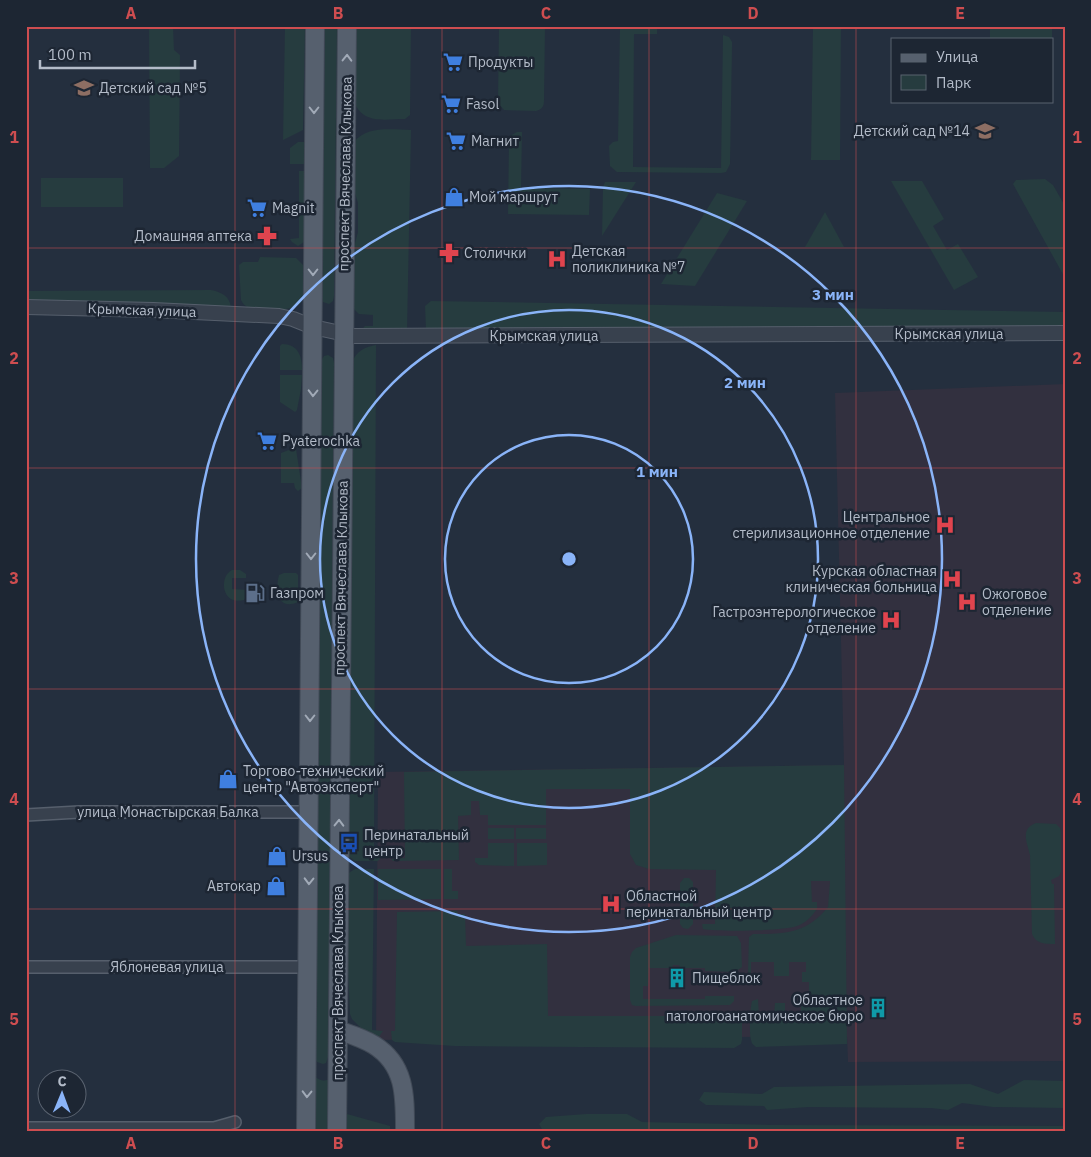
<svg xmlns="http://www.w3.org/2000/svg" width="1091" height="1157" viewBox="0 0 1091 1157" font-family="'IBM Plex Sans',sans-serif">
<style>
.medical{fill:#32303f}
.green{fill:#263c3f}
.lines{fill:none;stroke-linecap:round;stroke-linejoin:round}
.minor-casing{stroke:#565f6c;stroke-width:14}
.tertiary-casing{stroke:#565f6c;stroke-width:16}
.primary-casing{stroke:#414a57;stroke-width:20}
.minor{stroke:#38414e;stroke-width:11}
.tertiary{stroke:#38414e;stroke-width:14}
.primary{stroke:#56606e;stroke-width:18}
.oneway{stroke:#a1aab7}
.grid{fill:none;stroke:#ce4d50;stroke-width:1;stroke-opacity:0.55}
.ring{fill:none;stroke:#8ab4f8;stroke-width:2.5}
.labels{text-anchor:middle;stroke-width:5;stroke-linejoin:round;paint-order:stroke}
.poi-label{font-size:14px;fill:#b4bcc9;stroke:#1d2633;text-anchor:start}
.street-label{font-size:14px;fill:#b4bcc9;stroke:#1d2633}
.centre{fill:#8ab4f8;stroke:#1d2633;stroke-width:2.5}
.ring-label{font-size:15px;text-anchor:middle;font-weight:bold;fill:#8ab4f8;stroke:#1d2633;stroke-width:5;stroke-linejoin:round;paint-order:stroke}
.neatline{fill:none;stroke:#ce4d50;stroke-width:2}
.grid-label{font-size:16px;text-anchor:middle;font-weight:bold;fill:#ce4d50}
</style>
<rect width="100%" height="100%" fill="#242f3e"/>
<!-- medical -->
<polygon class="medical" points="1065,384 1065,1061 848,1062 847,1036 376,1040 378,772 844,765 835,393"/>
<!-- green -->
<g class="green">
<polygon points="149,26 173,26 174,50 180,55 179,156 164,168 150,168"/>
<polygon points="285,26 305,26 303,130 283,140"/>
<polygon points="325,26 337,26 334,296 333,301 329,304 323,302 322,299"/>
<path d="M354,26h57l-1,89 -5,4c-22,0 -42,6 -52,-19z"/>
<path d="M499,26h46l-1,74c0,7 -2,9 -8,11l-32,-1 -6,-7z"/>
<polygon points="620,26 657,26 657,34 634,34 633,167 721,168 723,35 729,37 732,42 732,47 730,164 726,172 721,173 617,172 610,166 609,146 613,142 618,141"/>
<polygon points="813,26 841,26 840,160 811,160"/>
<rect x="990" y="26" width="62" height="13"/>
<path d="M411,130l-4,202 -47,-1 5,-5h8v-11l-14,-1 -6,-6 -1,-53 6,-23v-29l-7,-23 3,-38c14,-17 38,-12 57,-12z"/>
<polygon points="517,132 522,132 521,188 590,189 589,215 508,214 509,140 510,136"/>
<polygon points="298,142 304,142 304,164 290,164 290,148"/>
<polygon points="299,171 304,171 304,242 298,246 292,242 290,239 299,238"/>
<rect x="41" y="178" width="82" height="29"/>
<polygon points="1045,179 1053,185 1065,206 1065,278 1013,184 1016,180"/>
<polygon points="891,181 922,181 944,219 933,226 947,250 958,244 978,277 954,290"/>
<polygon points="605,182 636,182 602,236 603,187"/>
<polygon points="717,193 747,201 695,286 661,284"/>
<polygon points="825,212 844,247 805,247"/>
<path d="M260,257l36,1 8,8c0,10 4,26 -2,35 -6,11 -42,11 -53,7 -4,-2 -6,-4 -8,-8l-2,-35 4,-3h15z"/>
<path d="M211,290c10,2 19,6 20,18l-205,-3v-14z"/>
<polygon points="431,301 1065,312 1065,328 582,332 561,327 527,327 506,333 426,330 425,306"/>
<path d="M282,344c16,0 20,12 20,26h-22v-24z"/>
<path d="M376,345l-2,502 5,6 1,5 -2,3h-23l-8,-6 5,-493c4,-10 12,-15 24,-17z"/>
<polygon points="328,355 333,358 334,363 328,1057 326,1063 323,1064 317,1062 315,1058 321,361 324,356"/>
<polygon points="280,375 302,375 301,389 297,410 295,412 280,402"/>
<polygon points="294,448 296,449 302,488 298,491 295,488 294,483 281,483 281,453"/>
<path d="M232,570h8l6,4v4h-14v11l15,1v6l-3,4c-23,6 -25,-24 -12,-30z"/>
<path d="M284,573h12l2,2v27c-21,9 -23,-12 -19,-27z"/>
<path d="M844,765l3,279 -91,3c-3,-3 -4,-2 -5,-7 -2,-7 -1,-31 1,-39l6,-2 1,17h15l1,-13h10v13l16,-1v-16h8v-17h-7v-10h4v-10h-17v14h-15v-14h-23v14l-3,-4 1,-35 4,-3c32,0 53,0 75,-27l2,-26h-19l1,21h5v7c-5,7 -11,14 -20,17 -14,5 -79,6 -94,3l-1,-5h13l1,-54 -67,-1 -13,-4 -6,-11v-65h-84v36h-58v-10h-8l-1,-14h-8v14l-13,1 1,44 -66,1 -2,-2 14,-1 -1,-86z"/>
<path d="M1036,823l20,1 4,4 1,4v40l-2,4 -8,4 1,4h2l1,60c-10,0 -19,0 -23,-10l-2,-79c-2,-11 -11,-26 6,-32z"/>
<rect x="488" y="828" width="26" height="11"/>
<rect x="516" y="828" width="30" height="11"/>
<polygon points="488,843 514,843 514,866 479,865 475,862 475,858 488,858"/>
<polygon points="517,843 547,843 547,865 517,866"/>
<polygon points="355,869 374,869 372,1030 383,1031 376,1041 373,1040 352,1019 350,1014 346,922 348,913 346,888 347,874"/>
<polygon points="378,869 441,869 441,899 378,900"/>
<polygon points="444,869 452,869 452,891 458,891 458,899 444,899"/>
<polygon points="684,878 689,878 693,882 693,924 688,929 683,928 680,924 680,883"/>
<polygon points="457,911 458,914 465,914 466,946 547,944 548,1016 736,1016 742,1022 742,1040 741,1044 734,1048 455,1046 395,1042 392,1040 391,1031 395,1031 397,912"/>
<polygon points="676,935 737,936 741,943 742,967 735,972 705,971 705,968 680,968 679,965 673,965 672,968 649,968 648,986 643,986 643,999 705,999 705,996 734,996 734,1001 730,1005 636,1006 632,1005 630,1000 630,957 632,952 636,948"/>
<path d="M315,1077c5,3 8,5 14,2l3,52h-17z"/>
<polygon points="1024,1080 1065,1081 1065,1108 993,1107 962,1103 948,1110 931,1108 808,1107 767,1110 764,1106 706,1105 699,1100 704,1092 762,1094 774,1087 970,1084 998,1094"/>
<polygon points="347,1114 390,1126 390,1129 358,1129 357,1131 343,1131"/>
<polygon points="586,1114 627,1114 642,1122 772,1125 1065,1126 1065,1131 543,1131 539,1124 546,1117"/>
</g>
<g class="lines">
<defs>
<g id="minor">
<polyline points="26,815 79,812 309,812"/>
<polyline points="26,967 308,967"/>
<polyline points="26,1128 214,1128 235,1122"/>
</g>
<polyline id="tertiary" points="26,307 153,310 279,316 293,319 313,327 354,336 1065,333"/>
<g id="primary">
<path d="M338,1030c11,4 25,8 36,15 32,20 31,52 31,86"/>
<polyline points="306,1131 315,26"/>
<polyline points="337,1131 347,26"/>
</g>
</defs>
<!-- minor casing -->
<use href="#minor" class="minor-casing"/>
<!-- tertiary casing -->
<use href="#tertiary" class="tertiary-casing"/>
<!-- primary casing -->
<use href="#primary" class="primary-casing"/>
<!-- minor -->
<use href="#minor" class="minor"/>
<!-- tertiary -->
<use href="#tertiary" class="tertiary"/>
<!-- primary -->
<use href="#primary" class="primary"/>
</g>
<!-- one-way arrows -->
<defs><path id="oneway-chevron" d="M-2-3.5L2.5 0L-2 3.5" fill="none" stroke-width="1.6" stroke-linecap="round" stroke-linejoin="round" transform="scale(1.25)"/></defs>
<g class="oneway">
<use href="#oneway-chevron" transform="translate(347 58) rotate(-89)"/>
<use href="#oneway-chevron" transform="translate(314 110) rotate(90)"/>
<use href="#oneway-chevron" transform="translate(313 272) rotate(90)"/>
<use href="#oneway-chevron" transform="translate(313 393) rotate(91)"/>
<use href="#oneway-chevron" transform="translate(311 556) rotate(90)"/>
<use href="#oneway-chevron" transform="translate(310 718) rotate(90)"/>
<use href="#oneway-chevron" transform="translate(339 823) rotate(-89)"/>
<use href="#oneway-chevron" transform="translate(309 881) rotate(91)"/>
<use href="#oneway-chevron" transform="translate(307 1094) rotate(91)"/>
</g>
<!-- grid -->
<path class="grid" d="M235,26v1105M442,26v1105M649,26v1105M856,26v1105M26,248h1039M26,468h1039M26,689h1039M26,909h1039"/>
<!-- distance rings -->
<g class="ring">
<circle cx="569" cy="559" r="124"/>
<circle cx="569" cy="559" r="249"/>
<circle cx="569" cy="559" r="373"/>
</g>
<!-- icons -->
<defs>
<symbol id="supermarket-bare" viewBox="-9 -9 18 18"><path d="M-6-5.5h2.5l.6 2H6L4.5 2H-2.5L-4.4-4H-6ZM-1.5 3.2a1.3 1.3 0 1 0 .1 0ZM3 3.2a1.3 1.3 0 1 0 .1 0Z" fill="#3f7fe0" stroke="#1d2633" stroke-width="2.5" paint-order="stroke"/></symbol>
<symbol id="school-bare" viewBox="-9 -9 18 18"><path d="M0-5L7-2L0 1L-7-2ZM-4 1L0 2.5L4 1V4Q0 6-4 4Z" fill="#8d6e63" stroke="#1d2633" stroke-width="2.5" paint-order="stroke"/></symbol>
<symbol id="shop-bare" viewBox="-9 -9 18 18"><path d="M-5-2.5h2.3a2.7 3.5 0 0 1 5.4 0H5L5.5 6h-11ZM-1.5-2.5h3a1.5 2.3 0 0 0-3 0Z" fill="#3f7fe0" stroke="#1d2633" stroke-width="2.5" paint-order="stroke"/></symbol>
<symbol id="pharmacy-bare" viewBox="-9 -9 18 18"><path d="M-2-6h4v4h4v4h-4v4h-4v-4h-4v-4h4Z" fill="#e0444e" stroke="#1d2633" stroke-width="2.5" paint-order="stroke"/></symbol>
<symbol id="hospital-bare" viewBox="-9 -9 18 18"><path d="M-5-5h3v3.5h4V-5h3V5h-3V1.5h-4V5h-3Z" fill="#e0444e" stroke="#1d2633" stroke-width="2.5" paint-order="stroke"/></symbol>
<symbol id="fuel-bare" viewBox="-9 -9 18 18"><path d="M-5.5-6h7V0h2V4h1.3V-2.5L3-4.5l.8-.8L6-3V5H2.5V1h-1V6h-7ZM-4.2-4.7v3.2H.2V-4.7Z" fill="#5c6f8a" stroke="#1d2633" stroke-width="2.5" paint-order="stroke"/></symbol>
<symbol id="bus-bare" viewBox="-9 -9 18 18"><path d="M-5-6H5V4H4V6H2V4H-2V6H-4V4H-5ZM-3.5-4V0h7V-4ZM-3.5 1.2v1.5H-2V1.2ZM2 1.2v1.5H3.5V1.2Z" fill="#1a4fb4" stroke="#1d2633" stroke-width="2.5" paint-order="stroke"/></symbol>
<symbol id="building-bare" viewBox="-9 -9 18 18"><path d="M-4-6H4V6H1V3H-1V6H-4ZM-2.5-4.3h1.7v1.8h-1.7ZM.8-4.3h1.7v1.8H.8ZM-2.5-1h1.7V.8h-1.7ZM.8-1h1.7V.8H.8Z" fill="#0f9aa8" stroke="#1d2633" stroke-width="2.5" paint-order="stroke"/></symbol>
</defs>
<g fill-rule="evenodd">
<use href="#supermarket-bare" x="439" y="48" width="28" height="28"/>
<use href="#school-bare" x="70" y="74" width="28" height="28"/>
<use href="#supermarket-bare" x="437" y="90" width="28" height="28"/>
<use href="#school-bare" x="971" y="117" width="28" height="28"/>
<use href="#supermarket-bare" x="442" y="127" width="28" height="28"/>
<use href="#shop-bare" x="440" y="183" width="28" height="28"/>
<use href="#supermarket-bare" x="243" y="194" width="28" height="28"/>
<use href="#pharmacy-bare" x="253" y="222" width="28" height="28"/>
<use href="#pharmacy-bare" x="435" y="239" width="28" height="28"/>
<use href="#hospital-bare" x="543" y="245" width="28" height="28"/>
<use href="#supermarket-bare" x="253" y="427" width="28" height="28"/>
<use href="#hospital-bare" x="931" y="511" width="28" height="28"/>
<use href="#hospital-bare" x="938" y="565" width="28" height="28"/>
<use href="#fuel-bare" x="241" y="579" width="28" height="28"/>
<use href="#hospital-bare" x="953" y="588" width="28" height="28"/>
<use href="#hospital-bare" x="877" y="606" width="28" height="28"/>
<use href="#shop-bare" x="214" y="765" width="28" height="28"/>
<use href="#bus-bare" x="335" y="829" width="28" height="28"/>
<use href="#shop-bare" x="263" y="842" width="28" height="28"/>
<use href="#shop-bare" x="262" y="872" width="28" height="28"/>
<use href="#hospital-bare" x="597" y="890" width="28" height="28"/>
<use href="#building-bare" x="663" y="964" width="28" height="28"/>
<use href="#building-bare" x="864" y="994" width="28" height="28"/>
</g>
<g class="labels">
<!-- poi labels -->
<g class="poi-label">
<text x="468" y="67">Продукты</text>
<text x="99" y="93">Детский сад №5</text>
<text x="466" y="109">Fasol</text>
<text x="970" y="136" text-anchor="end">Детский сад №14</text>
<text x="471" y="146">Магнит</text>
<text x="469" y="202">Мой маршрут</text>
<text x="272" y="213">Magnit</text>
<text x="252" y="241" text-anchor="end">Домашняя аптека</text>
<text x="572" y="256">Детская<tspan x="572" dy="16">поликлиника №7</tspan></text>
<text x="464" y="258">Столички</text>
<text x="282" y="446">Pyaterochka</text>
<text x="930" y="522" text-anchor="end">Центральное<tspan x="930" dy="16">стерилизационное отделение</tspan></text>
<text x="937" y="576" text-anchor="end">Курская областная<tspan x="937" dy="16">клиническая больница</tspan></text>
<text x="270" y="598">Газпром</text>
<text x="982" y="599">Ожоговое<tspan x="982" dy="16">отделение</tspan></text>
<text x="876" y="617" text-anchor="end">Гастроэнтерологическое<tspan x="876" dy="16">отделение</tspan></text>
<text x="243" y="776">Торгово-технический<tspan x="243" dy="16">центр "Автоэксперт"</tspan></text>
<text x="364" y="840">Перинатальный<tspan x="364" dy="16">центр</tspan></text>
<text x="292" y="861">Ursus</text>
<text x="261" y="891" text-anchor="end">Автокар</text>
<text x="626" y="901">Областной<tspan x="626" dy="16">перинатальный центр</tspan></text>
<text x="692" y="983">Пищеблок</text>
<text x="863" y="1005" text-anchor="end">Областное<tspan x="863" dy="16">патологоанатомическое бюро</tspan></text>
</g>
<!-- street labels -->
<g class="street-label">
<text transform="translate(345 174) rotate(-89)" y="5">проспект Вячеслава Клыкова</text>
<text transform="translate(142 310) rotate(2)" y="5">Крымская улица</text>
<text x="949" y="339">Крымская улица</text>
<text x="544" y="341">Крымская улица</text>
<text transform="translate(341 578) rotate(-89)" y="5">проспект Вячеслава Клыкова</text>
<text x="168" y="817">улица Монастырская Балка</text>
<text x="167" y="972">Яблоневая улица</text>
<text transform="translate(338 983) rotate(-90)" y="5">проспект Вячеслава Клыкова</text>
</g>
</g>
<circle cx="569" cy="559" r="8" class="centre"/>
<g class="ring-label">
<text x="833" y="300">3 мин</text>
<text x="745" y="388">2 мин</text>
<text x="657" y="477">1 мин</text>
</g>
<!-- border -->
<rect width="1091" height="1157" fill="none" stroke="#1d2633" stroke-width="55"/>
<!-- legend -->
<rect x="891" y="38" width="162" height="65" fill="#1d2633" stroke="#59626f"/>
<rect x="901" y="54" width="25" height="8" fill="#56606e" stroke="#59626f"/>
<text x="936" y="62" font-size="15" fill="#b4bcc9">Улица</text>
<rect x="901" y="75" width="25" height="15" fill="#263c3f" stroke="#59626f"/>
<text x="936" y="88" font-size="15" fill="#b4bcc9">Парк</text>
<!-- north arrow -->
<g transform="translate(62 1094) rotate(1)"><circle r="24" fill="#1d2633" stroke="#59626f"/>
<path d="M0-4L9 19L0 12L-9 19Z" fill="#8ab4f8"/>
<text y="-8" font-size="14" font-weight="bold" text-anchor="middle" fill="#b4bcc9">С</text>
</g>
<!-- scale -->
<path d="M40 60v8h155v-8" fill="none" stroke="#b4bcc9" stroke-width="2.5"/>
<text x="48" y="60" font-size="15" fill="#b4bcc9" stroke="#1d2633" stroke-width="4" paint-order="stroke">100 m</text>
<rect x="28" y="28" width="1036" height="1102" class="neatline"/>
<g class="grid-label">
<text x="131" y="19">A</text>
<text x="338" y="19">B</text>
<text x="546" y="19">C</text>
<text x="753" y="19">D</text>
<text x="960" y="19">E</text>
<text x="14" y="143">1</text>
<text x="1077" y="143">1</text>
<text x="14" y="364">2</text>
<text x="1077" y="364">2</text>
<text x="14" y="584">3</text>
<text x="1077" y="584">3</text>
<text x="14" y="805">4</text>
<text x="1077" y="805">4</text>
<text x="14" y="1025">5</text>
<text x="1077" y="1025">5</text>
<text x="131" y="1149">A</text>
<text x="338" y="1149">B</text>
<text x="546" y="1149">C</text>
<text x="753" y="1149">D</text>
<text x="960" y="1149">E</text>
</g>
</svg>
